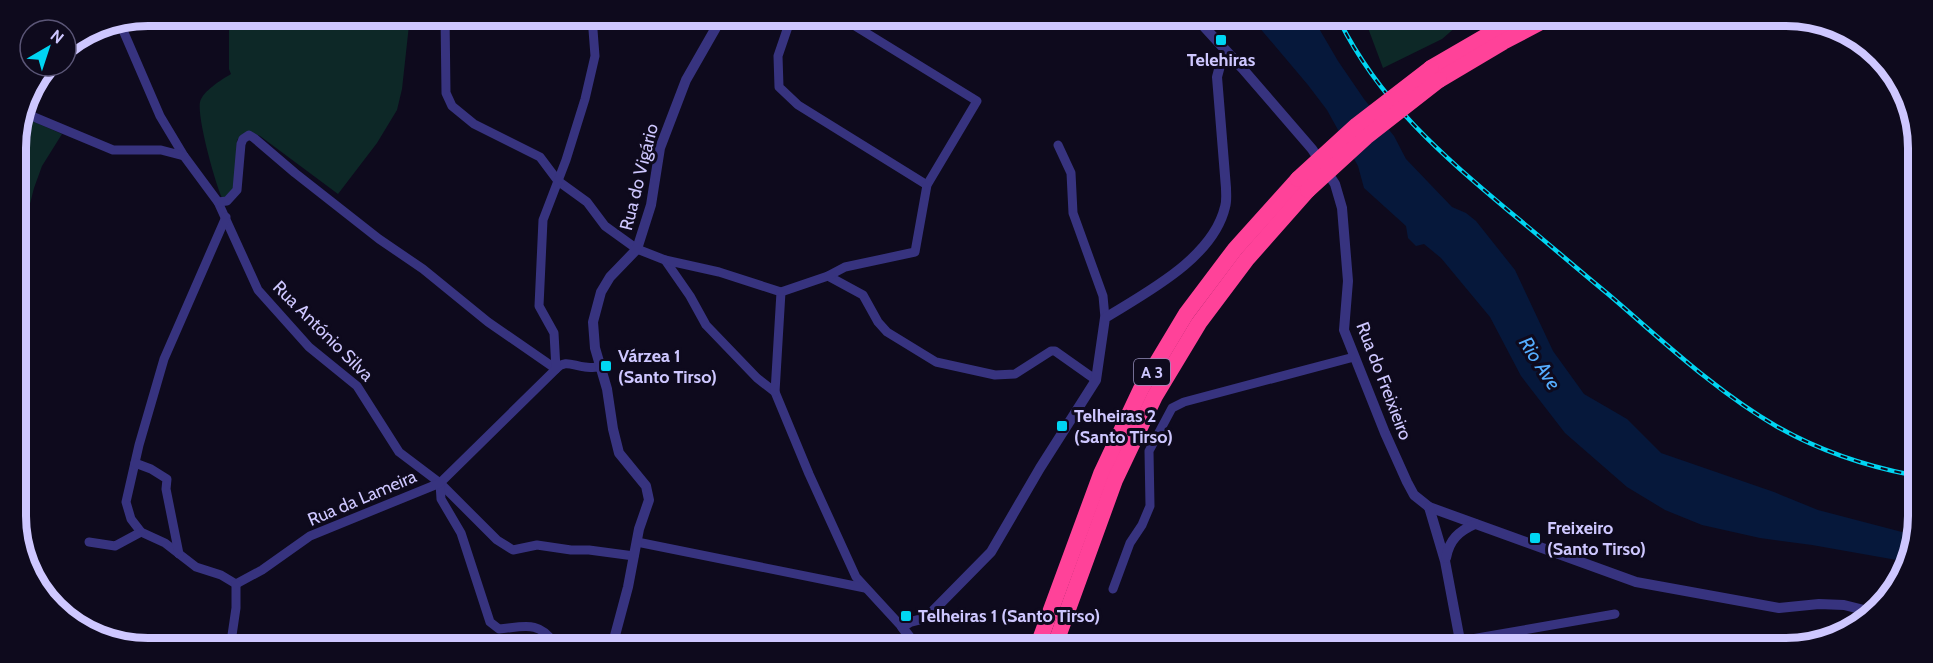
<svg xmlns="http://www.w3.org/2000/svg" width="1933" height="663" viewBox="0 0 1933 663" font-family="Cabin,sans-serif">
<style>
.green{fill:#0d2827}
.water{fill:#06183b}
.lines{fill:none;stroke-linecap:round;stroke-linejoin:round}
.minor{stroke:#37337f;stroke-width:9}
.tertiary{stroke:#37337f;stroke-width:10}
.motorway{stroke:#ff4299;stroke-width:16}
.rail-casing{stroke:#00d5f2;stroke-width:4.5}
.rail{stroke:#0e0a1d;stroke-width:2;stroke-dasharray:7;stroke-linecap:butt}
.motorway-bridge{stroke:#ff4299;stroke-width:16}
.poi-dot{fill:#00d5f2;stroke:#0e0a1d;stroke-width:2}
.labels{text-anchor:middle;stroke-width:6;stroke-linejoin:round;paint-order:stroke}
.shield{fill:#0e0a1d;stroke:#948ebb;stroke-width:1.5}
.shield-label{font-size:16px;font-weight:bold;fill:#cec7ff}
.poi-label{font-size:18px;font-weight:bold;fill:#cec7ff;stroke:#0e0a1d;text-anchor:start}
.street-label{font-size:18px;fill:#cec7ff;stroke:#0e0a1d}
.water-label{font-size:20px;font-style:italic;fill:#55adff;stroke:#0e0a1d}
.rim{fill:none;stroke:#cec7ff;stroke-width:8}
</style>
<rect width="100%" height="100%" fill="#0e0a1d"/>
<!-- green -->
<g class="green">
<path d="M229,15l181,1 -8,73 -5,21 -20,33 -39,51 -78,-58c-12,-6 -13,-5 -23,4l-2,49 -6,7 -7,2c-7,-16 -25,-80 -22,-96 3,-11 21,-22 31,-28l-2,-5z"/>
<polygon points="1365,20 1464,20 1442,39 1383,68"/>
<polygon points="21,116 62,134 42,166 34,188 16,259 15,139"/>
</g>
<!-- water -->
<polygon class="water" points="1253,20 1314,20 1338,61 1364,99 1394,136 1406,159 1452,207 1466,213 1476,221 1515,270 1553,351 1584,394 1627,419 1661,453 1774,492 1818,510 1902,532 1911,531 1911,557 1908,562 1812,545 1760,538 1702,525 1665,510 1627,487 1565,433 1521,376 1490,317 1441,258 1424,244 1416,246 1408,238 1406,226 1364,188 1358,166 1327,110 1308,85"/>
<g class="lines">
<!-- minor -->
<g class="minor">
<polyline points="445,16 446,93 452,106 474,124 540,157 558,181 587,202 605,226 637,249 665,260 690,296 706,325 757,378 775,392 809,474 856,577 902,627"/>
<polyline points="791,18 778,56 779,87 798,105 927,185"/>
<polyline points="119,21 160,116 184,156 218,202 258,290 309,347 357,386 399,452 440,483 497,540 513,550 537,545 571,550 589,550 634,556"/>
<polyline points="22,112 113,150 161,150 184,156"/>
<polyline points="1058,145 1071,173 1073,213 1103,296 1105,318"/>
<path d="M218,202l9,-1 10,-11 4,-46 2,-5 6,-4 5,3 41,35 84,66 44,30 65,53 68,47c9,-10 17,-3 29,-2 5,1 10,0 15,0"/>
<polyline points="226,217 164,359 139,445 126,502 131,519 141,532 165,543 196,567 221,575 236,584"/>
<polyline points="665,260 719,272 781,292 775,392"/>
<polyline points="828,276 863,295 878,322 887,332 936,362 995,375 1015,374 1051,351 1055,351 1096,380"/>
<polyline points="781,292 828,276 845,267 915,252 927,185 977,101 842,18"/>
<polyline points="135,463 151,469 167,479 166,489 179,554"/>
<path d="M440,483l1,16 20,34 29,89 9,7c24,-2 40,-9 55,14"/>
<polyline points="89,542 115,546 141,532"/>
<polyline points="637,542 865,588"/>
<polyline points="236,584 262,570 310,536 440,483 556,369 554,333 539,306 543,220 566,160 585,99 595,56 592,17"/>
<polyline points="1113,589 1130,543 1142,525 1150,506 1149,451 1172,408 1184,402 1354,357"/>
<polyline points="1460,641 1615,614"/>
<polyline points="231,642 236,608 236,584"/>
</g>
<!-- tertiary -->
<g class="tertiary">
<polyline points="1197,19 1242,68 1312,149 1335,184 1342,208 1348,281 1344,330 1385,433 1407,482 1414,495 1429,507 1636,582 1779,608 1819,604 1844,605 1872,612"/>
<polyline points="1429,507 1445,561 1461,646"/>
<path d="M1446,558c3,-18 13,-27 29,-34"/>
<polyline points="613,643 628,587 639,529 649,500 646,486 619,453 613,429 607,389 595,348 593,322 601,292 610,277 637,249 651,205 660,148 686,80 722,17"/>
<path d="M915,644l-13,-17 8,-5 16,-4 65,-66 49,-84 56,-88 9,-62c42,-26 108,-60 120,-111 2,-6 1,-13 1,-19l-9,-111 4,-15 6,-9"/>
</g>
<!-- motorway -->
<g class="motorway">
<polyline points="1431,68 1512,21"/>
<polyline points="1439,80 1503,42 1543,21"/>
<polyline points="1038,645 1101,474 1141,389 1186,314 1235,249 1298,179"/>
<polyline points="1055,645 1115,480 1155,396 1199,323 1247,259 1308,190"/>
</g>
<defs>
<path id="rail" d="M1339,20c41,82 102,134 171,192 33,27 65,55 98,82 54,46 106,96 168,132 42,24 89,40 136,49"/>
</defs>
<!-- rail casing -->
<use href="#rail" class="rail-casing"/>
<!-- rail -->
<use href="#rail" class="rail"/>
<!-- motorway-bridge -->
<g class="motorway-bridge">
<polyline points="1298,179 1357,125 1431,68"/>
<polyline points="1308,190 1366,137 1439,80"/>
</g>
</g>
<!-- markers -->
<g class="poi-dot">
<rect x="1215" y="34" width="12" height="12" rx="3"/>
<rect x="600" y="360" width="12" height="12" rx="3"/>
<rect x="1056" y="420" width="12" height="12" rx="3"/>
<rect x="1529" y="532" width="12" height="12" rx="3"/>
<rect x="900" y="610" width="12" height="12" rx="3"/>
</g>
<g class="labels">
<!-- shield labels -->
<rect class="shield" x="1134" y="359" width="36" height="26" rx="4.5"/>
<g class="shield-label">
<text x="1152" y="378">A 3</text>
</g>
<!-- poi labels -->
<g class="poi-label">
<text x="1221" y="66" text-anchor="middle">Telehiras</text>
<text x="618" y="362">Várzea 1<tspan x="618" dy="21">(Santo Tirso)</tspan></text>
<text x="1074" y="422">Telheiras 2<tspan x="1074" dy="21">(Santo Tirso)</tspan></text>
<text x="1547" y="534">Freixeiro<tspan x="1547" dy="21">(Santo Tirso)</tspan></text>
<text x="918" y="622">Telheiras 1 (Santo Tirso)</text>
</g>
<!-- street labels -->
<g class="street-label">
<text transform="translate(639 177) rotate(-76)" y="6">Rua do Vigário</text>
<text transform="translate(323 331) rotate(45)" y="6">Rua António Silva</text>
<text transform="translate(1384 381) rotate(69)" y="6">Rua do Freixieiro</text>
<text transform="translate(362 498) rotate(-23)" y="6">Rua da Lameira</text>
</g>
<!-- water labels -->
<g class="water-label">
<text transform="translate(1540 363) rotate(57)" y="7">Rio Ave</text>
</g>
</g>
<!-- crop -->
<path d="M0 0H1933V663H0ZM148 26H1786A122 122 0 0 1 1908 148V516A122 122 0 0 1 1786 638H148A122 122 0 0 1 26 516V148A122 122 0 0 1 148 26Z" fill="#0e0a1d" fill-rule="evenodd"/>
<path class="rim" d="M148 26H1786A122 122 0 0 1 1908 148V516A122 122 0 0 1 1786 638H148A122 122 0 0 1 26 516V148A122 122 0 0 1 148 26Z"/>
<!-- north arrow -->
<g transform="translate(48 48) rotate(39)"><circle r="28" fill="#0e0a1d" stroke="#5b5677" stroke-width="1.5"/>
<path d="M0-4.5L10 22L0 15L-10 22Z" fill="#00d5f2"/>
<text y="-9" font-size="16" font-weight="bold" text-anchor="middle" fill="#cec7ff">N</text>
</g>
</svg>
